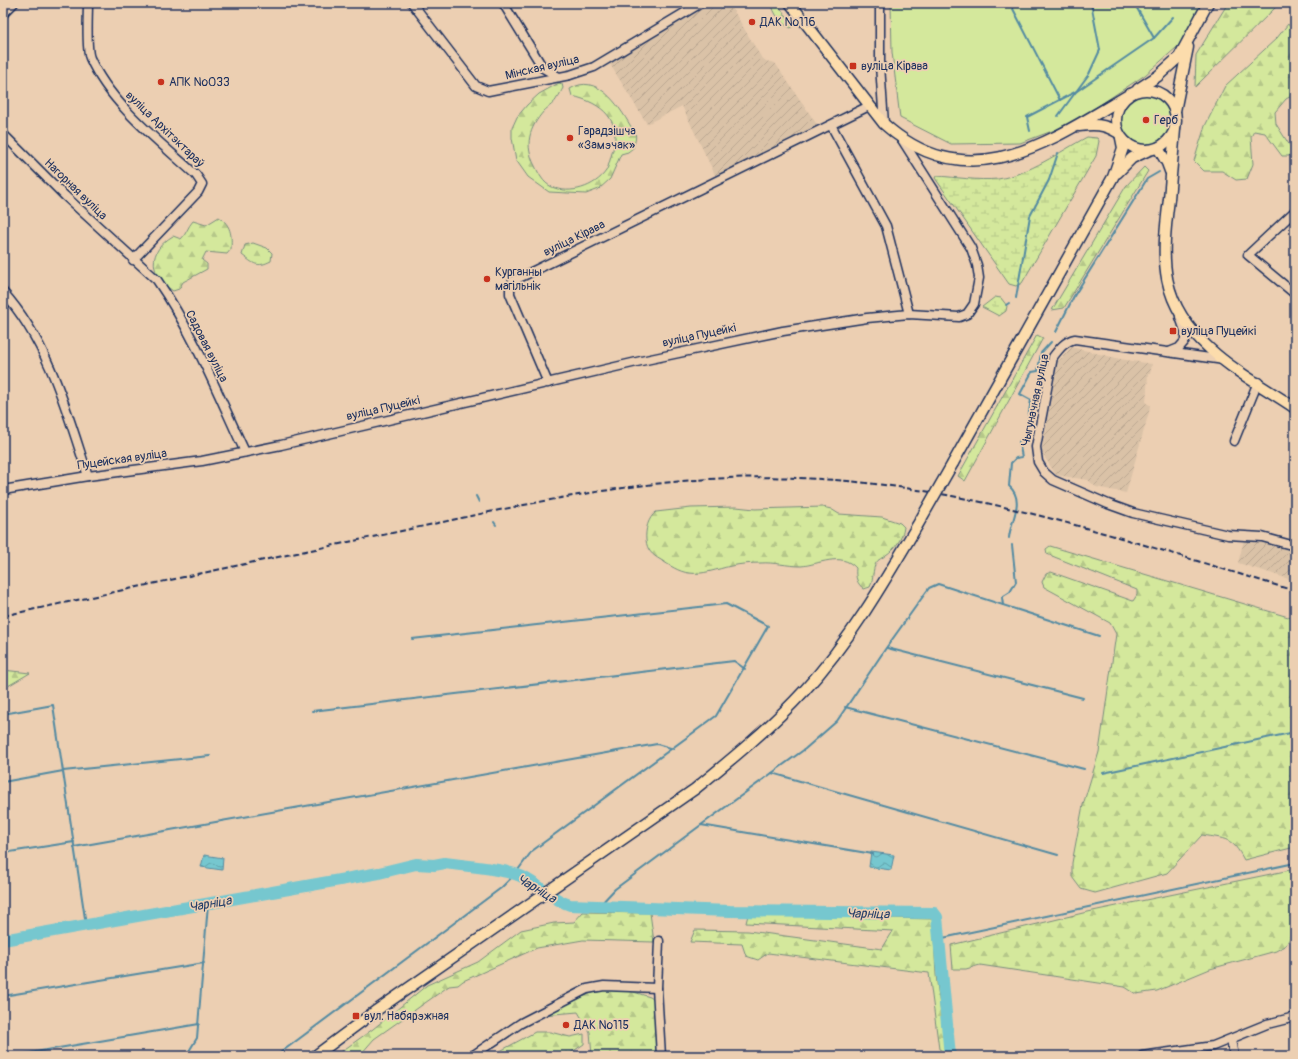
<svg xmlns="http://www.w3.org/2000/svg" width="1298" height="1059" viewBox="0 0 1298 1059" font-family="Pangolin,sans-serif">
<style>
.industrial{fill:url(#industrial-furrows)}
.grass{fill:#d4e89c;stroke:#788c7d}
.forest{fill:url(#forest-firs);stroke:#788c7d}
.wetland{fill:url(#wetland-marsh);stroke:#788c7d}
.water{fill:url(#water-waves);stroke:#528aa2}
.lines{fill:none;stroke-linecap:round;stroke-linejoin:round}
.stream{stroke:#528aa2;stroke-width:2}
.river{stroke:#76c7cf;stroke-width:12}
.minor-casing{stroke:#1b2f5e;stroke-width:11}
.major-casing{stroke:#1b2f5e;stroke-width:13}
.minor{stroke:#eccfb2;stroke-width:8}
.major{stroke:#fcdcac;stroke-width:10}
.rail{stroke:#1b2f5e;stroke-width:2;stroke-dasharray:6 3;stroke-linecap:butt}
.major-bridge-casing{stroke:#1b2f5e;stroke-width:13;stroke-linecap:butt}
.major-bridge{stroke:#fcdcac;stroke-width:10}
.poi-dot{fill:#c8321e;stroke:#eccfb2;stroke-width:1.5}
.labels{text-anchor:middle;stroke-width:3.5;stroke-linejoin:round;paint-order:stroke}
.poi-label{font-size:12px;fill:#1b2f5e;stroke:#eccfb2;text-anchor:start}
.street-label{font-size:12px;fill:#1b2f5e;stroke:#eccfb2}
.water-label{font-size:13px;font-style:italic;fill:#243e69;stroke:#eccfb2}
</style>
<defs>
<pattern id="industrial-furrows" width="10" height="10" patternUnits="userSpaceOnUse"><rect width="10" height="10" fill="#dac2a7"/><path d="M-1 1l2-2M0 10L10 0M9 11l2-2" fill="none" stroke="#baa792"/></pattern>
<pattern id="forest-firs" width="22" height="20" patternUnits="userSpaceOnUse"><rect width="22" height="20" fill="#d4e89c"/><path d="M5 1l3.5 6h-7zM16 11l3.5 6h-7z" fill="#b5c789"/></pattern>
<pattern id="wetland-marsh" width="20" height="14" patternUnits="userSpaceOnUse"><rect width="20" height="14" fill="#d4e89c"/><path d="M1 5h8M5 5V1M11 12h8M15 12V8" fill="none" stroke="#b5c789"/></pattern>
<pattern id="water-waves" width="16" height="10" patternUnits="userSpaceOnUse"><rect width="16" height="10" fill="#76c7cf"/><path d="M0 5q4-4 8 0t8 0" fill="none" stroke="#60a2ab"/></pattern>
</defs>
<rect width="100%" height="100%" fill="#eccfb2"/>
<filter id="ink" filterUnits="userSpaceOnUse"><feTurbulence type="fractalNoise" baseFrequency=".025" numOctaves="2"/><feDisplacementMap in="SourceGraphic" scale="8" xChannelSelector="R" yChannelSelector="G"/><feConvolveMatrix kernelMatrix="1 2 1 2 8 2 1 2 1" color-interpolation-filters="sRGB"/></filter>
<g filter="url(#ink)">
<!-- industrial -->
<g class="industrial">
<polygon points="710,3 729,3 761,57 766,61 775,63 818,126 716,177 682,106 647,124 608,61"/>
<polygon points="1071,347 1120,359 1152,364 1150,374 1148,374 1146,403 1150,405 1149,412 1126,493 1096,487 1088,480 1056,475 1045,458 1042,450 1058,362"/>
<polygon points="1244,540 1262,541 1295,551 1295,581 1238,563"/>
</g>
<!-- grass -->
<g class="grass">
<polygon points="892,3 1204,3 1184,41 1145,75 1071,124 1020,143 951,144 900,118 892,52 891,4"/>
<circle cx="1146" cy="120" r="25"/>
</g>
<!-- forest -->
<g class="forest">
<path d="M772,3h5l16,23 -2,2c-9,-3 -19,-16 -19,-25z"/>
<polygon points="1228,3 1280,3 1195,87 1196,55"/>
<polygon points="1288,24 1295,34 1295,94 1286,99 1275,112 1276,124 1292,149 1289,156 1282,156 1265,133 1254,131 1251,137 1253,164 1247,179 1236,180 1222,171 1204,171 1194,161 1205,126 1225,86 1277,38"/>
<path d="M559,83l3,1 1,4c-2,3 -3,7 -6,10 -2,5 -9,9 -13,13 -15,17 -20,34 -9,55 4,8 8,17 17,21 18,8 43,0 54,-16 3,-5 4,-12 6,-18 11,-32 -9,-50 -40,-57l-2,-7c27,-17 49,17 60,36 1,2 4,5 5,8 2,5 -1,11 -2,15l-5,4 -7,2 -11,25 -11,10 -13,5 -37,-2 -21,-15 -12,-17 -4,-22v-10l5,-11 10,-12 12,-11z"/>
<polygon points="1144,167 1148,171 1064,308 1052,310 1126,186"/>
<path d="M219,217c12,8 13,18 12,32l-4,5 -21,-2 -4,8 5,4v5l-24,13 -4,7 -6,2c-24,-16 -26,-40 0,-55l8,3c5,-4 7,-13 12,-18l13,4z"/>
<path d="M253,243l14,5 5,5 -1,8c-14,7 -17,3 -29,-6l3,-10z"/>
<polygon points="1037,335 1043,338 965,481 958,476"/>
<path d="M736,507l19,2 68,-2 8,2 8,5 43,3 18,6 4,4c-1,11 -9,22 -18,28 -3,3 -8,4 -10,8 -4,7 -2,16 -6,24l-6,2c-7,-5 -9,-12 -8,-21 -15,-17 -38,-3 -55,-2 -14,0 -27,-4 -40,-3 -10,0 -21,1 -30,3 -14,3 -28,9 -42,7 -10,-1 -20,-8 -28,-13 -9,-5 -14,-10 -15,-20 -1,-10 2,-22 10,-28l35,-4z"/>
<path d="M1050,546l245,73v228l-51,13c-12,-23 -18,-21 -42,-25l-35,38 -72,20 -14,-4 -9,-12v-14l11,-58 16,-53 17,-118 -6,-11 -66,-36 -2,-5 4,-8 5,-2 82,29 4,-6v-5l-90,-36 -1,-5z"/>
<polygon points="3,670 30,673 3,689"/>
<polygon points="1295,869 1295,929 1286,945 1276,951 1210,969 1157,991 1136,994 1125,987 980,965 966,969 953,969 951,945 1083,913"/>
<polygon points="583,912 650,913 654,942 583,940 537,948 463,981 458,985 449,986 374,1039 361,1054 353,1056 335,1056 373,1029 427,985 478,962 521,930 554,923 574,922"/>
<polygon points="748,915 933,919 936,975 946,1053 939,1049 929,973 768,953 758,960 746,956 742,944 690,942 695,930 748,931 882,949 893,931 746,923"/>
<polygon points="614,986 650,997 656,1001 659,1056 592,1056 590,1032 578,1012 543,1015 589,994"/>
<polygon points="535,1032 550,1032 570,1037 584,1034 584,1044 566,1056 491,1056"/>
</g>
<!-- wetland -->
<g class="wetland">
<path d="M1087,137l10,1 2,3 -3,15 -74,127 -6,3 -7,-2 -74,-106 1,-2c20,1 41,5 62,3 32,-5 61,-27 89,-42z"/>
<polygon points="995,297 1001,298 1007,306 1006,311 999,316 982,307"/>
</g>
<!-- water -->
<g class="water">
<polygon points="871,852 894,855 891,870 869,867"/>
<polygon points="204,855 223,858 222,870 201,867"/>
</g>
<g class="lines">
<!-- stream -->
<g class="stream">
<polyline points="1010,3 1060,100"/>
<polyline points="1134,3 1154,38 1173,17"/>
<polyline points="1058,116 1089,74 1100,50 1091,3"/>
<polyline points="1030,131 1027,117 1077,91 1154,38"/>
<polyline points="1016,298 1030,216 1049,180 1058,153"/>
<polyline points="1006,305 1009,303"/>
<polyline points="1056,332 1074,296 1147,179 1159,172"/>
<polyline points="476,496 479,502"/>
<polyline points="494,522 496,525"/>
<path d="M1009,538c1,-17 17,-37 0,-52l2,-23 5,-5 6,-1 -3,-15 2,-3 6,1 -1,-9 5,-31 -11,-6 12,-22 6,-1 3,-18 10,-11"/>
<polyline points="1003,605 1002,597 1010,592 1016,582 1012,545"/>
<polyline points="887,648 1083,698"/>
<polyline points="845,707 1084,769"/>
<polyline points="312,711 734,661 745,669"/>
<polyline points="3,714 53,705 86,925"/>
<polyline points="772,773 805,749 837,721 886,648 929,588 938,584 1099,636"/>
<polyline points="1103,773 1295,732"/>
<polyline points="3,782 63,771 210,756"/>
<polyline points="701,825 772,773 1058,855"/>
<polyline points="74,847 657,744 674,749"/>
<polyline points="3,853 74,842"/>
<polyline points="599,906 615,889 701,825 873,854"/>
<polyline points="938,939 1295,863"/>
<polyline points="3,996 204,963"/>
<polyline points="12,1056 199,1024"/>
<polyline points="186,1056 197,1038 208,904"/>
<polyline points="276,1056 501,888 515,874 532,851 716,716 768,626 726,604 412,639"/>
</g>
<!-- river -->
<path class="river" d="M3,940l376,-67 37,-9 18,1 11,-2c20,3 51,5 70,11 21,6 34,25 55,31l160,6 204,2 3,4 13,139"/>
<defs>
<g id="minor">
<path d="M88,3c0,12 -2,46 2,55 20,46 70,84 106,117l6,9 -4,8 -65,68"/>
<polyline points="412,3 476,86 488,91 570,75 594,67 701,3"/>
<polyline points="503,3 543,68 559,77"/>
<polyline points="880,3 880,65 884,124"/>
<polyline points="3,14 14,3"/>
<polyline points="831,125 886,226 909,314"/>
<path d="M3,134l62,62 92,84c36,52 61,114 88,172"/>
<polyline points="1295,211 1248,255 1295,294"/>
<path d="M3,292c46,51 64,120 85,184"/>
<polyline points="1169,352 1179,348 1185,341 1185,331 1180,317"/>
<path d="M1224,360l-149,-21c-10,2 -16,10 -22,18l-17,90 2,15 6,10 9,8 55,24 25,9 95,22 34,2 33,9"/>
<polyline points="548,383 510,294 510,288 513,281 869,106"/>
<polyline points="1234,441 1258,382"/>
<polyline points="3,490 88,476 202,461 281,445 641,361 783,331 867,318 909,314 959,317 967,314 974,304 979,278 977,265 971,248 901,138"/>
<polyline points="659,941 657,988 661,1056"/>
<polyline points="1231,1040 1234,1056"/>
<polyline points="472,1056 521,1023 587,989 604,986 657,988"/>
<polyline points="1142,1056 1213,1046 1267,1024 1295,1017"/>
</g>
<g id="major">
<path d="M790,3l94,121c85,76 166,17 246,-30"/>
<polyline points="1138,89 1158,76 1179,57 1208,3"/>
<circle cx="1146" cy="120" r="30"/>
<polyline points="1175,111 1188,47"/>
<path d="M1079,126c15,-2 25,-2 38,6"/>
<path d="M1175,129c-2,23 -4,46 -6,70 -8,62 -10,104 41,150 25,23 57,40 85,59"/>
<polyline points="1158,148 1167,163 1170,171"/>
<polyline points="1117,173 1132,158 1149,150"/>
<polyline points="953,463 1113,177 1123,148 1121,138"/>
<path d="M315,1056l62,-46 318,-221c38,-31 76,-62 109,-98 45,-49 79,-107 113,-165"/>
</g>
</defs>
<!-- minor casing -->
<use href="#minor" class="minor-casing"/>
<!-- major casing -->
<use href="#major" class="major-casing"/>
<!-- minor -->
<use href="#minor" class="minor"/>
<!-- major -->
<use href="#major" class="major"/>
<!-- rail -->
<path class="rail" d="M3,616c130,-28 259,-56 389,-83 134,-29 269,-61 407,-55 171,6 333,64 496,113"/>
<defs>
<polyline id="major-bridge" points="917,526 953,463"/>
</defs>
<!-- major-bridge casing -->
<use href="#major-bridge" class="major-bridge-casing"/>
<!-- major-bridge -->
<use href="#major-bridge" class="major-bridge"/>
</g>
</g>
<!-- markers -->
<g class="poi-dot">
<circle cx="752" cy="22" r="4"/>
<rect x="849" y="62" width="8" height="8" rx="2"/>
<circle cx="161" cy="82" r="4"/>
<circle cx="1146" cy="120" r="4"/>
<circle cx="570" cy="138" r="4"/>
<circle cx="487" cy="279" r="4"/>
<rect x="1169" y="327" width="8" height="8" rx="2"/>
<rect x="352" y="1012" width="8" height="8" rx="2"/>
<circle cx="566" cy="1025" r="4"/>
</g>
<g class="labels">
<!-- poi labels -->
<g class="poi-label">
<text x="760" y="26">ДАК №116</text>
<text x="861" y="70">вуліца Кірава</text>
<text x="169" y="86">АПК №033</text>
<text x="1154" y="124">Герб</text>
<text x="578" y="135">Гарадзішча<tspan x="578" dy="14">«Замэчак»</tspan></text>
<text x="495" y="276">Курганны<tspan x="495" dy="14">магільнік</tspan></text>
<text x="1181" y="335">вуліца Пуцейкі</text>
<text x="364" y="1020">вул. Набярэжная</text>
<text x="574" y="1029">ДАК №115</text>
</g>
<!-- street labels -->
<g class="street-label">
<text transform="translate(542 67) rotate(-13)" y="4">Мінская вуліца</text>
<text transform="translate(165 129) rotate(44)" y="4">вуліца Архітэктараў</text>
<text transform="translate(76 189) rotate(44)" y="4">Нагорная вуліца</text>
<text transform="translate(574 238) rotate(-26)" y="4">вуліца Кірава</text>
<text transform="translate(699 335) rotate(-12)" y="4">вуліца Пуцейкі</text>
<text transform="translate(207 346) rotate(63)" y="4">Садовая вуліца</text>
<text transform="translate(1035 400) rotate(-78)" y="4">Чыгуначная вуліца</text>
<text transform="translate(383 408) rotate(-13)" y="4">вуліца Пуцейкі</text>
<text transform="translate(122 459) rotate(-8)" y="4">Пуцейская вуліца</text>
</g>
<!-- water labels -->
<g class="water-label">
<text transform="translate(537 888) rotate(31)" y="5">Чарніца</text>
<text transform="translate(210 903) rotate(-10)" y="5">Чарніца</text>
<text transform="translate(868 913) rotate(1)" y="5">Чарніца</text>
</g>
</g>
<!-- margin -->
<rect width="1298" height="1059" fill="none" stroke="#eccfb2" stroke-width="16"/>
<rect x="8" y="8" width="1282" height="1043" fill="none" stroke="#1b2f5e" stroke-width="1.5" filter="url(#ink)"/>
</svg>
